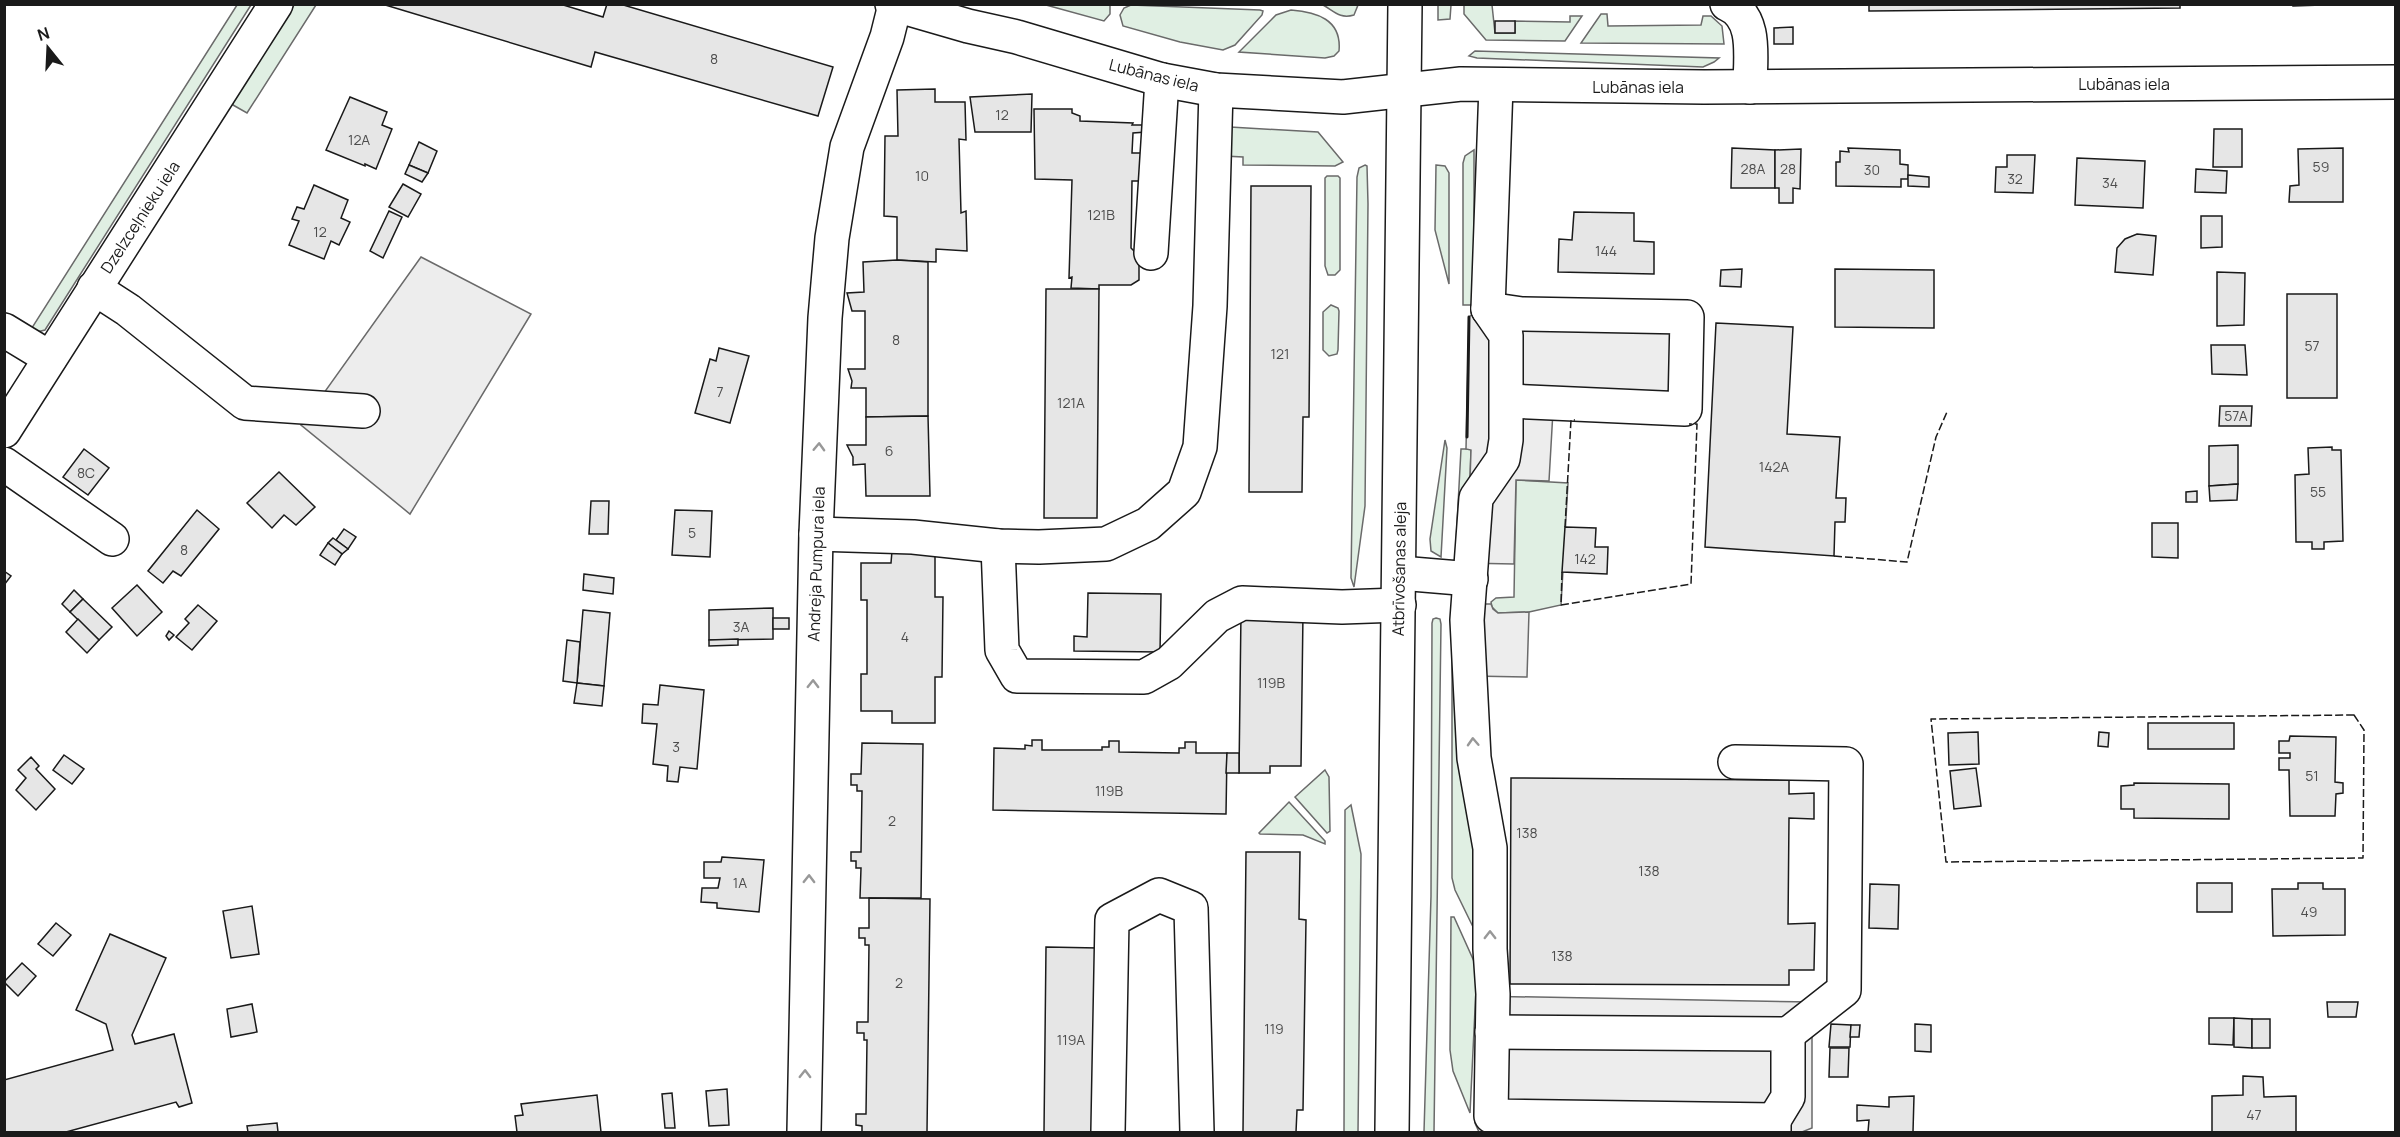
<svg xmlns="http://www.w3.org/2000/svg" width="2400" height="1137" viewBox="0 0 2400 1137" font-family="Manrope,sans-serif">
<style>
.green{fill:#e0efe3;stroke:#6a6a6a;stroke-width:1.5}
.parking{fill:#ededed;stroke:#6a6a6a;stroke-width:1.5}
.building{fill:#e6e6e6;stroke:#1a1a1a;stroke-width:1.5}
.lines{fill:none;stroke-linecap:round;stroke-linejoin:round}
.minor-casing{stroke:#1a1a1a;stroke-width:36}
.major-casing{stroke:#1a1a1a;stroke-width:36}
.minor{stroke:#fff;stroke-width:33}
.major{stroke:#fff;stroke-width:33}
.fence{stroke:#1a1a1a;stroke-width:1.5;stroke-dasharray:8 3;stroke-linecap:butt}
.wall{stroke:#1a1a1a;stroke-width:3}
.oneway{stroke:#989898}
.labels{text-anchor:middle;stroke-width:4.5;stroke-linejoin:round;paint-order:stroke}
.number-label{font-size:14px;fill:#4d4d4d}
.street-label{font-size:16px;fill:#1a1a1a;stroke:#fff}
</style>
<rect width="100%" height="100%" fill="#fff"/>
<!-- green -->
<g class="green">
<polygon points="237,5 251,5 45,330 28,334"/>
<polygon points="294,5 316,5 247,113 233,105 234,98"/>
<polygon points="1046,5 1110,5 1110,14 1104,21"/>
<polygon points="1131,5 1260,10 1263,11 1262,15 1235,45 1223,50 1180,42 1123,26 1120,15 1124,8"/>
<path d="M1323,5l35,-1v1l-4,10c-14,4 -19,-3 -31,-10z"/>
<polygon points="1438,5 1451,5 1450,19 1438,20"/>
<polygon points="1464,5 1492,5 1495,33 1515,33 1515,21 1570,22 1570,16 1582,16 1565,41 1486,40 1464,14"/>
<path d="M1291,10c25,2 51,9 48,41l-5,5 -9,2 -86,-6 37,-37z"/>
<polygon points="1601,14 1607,14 1608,26 1701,25 1703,16 1711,16 1722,26 1724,44 1581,43"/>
<polygon points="1475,51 1719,58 1714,62 1703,67 1477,58 1469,56"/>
<polygon points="1230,127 1318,132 1343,162 1335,166 1243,165 1243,157 1224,156"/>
<polygon points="1474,150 1474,305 1463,305 1463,163 1465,156"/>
<polygon points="1365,165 1367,166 1368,204 1365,506 1354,587 1351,578 1357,177 1359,168"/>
<polygon points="1436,165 1445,166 1449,173 1449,284 1435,230"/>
<polygon points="1327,176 1338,176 1340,178 1340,270 1335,275 1328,275 1325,266 1325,178"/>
<polygon points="1331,305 1338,308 1339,311 1338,350 1337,354 1329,356 1323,350 1323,312"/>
<polygon points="1445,440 1447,448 1441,557 1431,551 1430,539"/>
<polygon points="1461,449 1471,449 1468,540 1460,559 1455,561"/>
<polygon points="1516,480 1568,483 1561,605 1529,612 1498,613 1492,607 1491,602 1496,598 1514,597"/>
<polygon points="1436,618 1440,619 1441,624 1434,1132 1424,1132 1431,896 1432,623 1433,619"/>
<polygon points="1452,642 1477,843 1475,931 1455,890 1452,878"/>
<polygon points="1325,770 1329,777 1330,831 1327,833 1295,797"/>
<polygon points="1289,802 1325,841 1325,844 1303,835 1260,834 1259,833"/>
<polygon points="1351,805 1361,854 1358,1132 1344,1132 1345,810"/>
<polygon points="1451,917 1454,917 1477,968 1470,1113 1453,1071 1450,1050"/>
</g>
<!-- parking -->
<g class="parking">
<polygon points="421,257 531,314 410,514 301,425"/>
<polygon points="1483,304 1692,306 1685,417 1553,411 1549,481 1516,480 1514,564 1464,563 1468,540 1471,450 1466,449 1469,317"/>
<polygon points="1474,604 1491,604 1493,609 1498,613 1529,612 1527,677 1472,676"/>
<polygon points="1477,996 1812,1002 1812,1128 1802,1132 1479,1132 1475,1123"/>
</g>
<!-- building -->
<g class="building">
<polygon points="382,4 560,4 603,17 607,4 620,4 833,67 818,116 595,52 591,67"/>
<polygon points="1869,4 2180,4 2180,8 1869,11"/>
<polygon points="2293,4 2353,4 2293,6"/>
<rect x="1495" y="21" width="20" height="12"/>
<polygon points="1793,27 1793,44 1774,44 1774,28"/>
<polygon points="935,89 935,102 965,102 966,140 959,139 961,213 966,211 967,251 936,249 936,262 897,260 897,217 884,216 885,136 898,136 897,90"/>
<polygon points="1032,94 1031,132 975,132 970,97"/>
<polygon points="350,97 387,112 382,125 392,129 376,169 365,164 365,166 326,150"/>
<polygon points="1034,109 1072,109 1072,113 1080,116 1080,121 1133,123 1132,125 1146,125 1146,132 1133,133 1132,153 1145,153 1145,181 1132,181 1131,248 1139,256 1139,280 1131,285 1099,285 1099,289 1071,288 1072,277 1069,278 1072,180 1035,179"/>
<polygon points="2214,129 2242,129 2242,167 2213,167"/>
<polygon points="419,142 437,151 428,173 409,165"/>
<polygon points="1732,148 1775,150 1775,188 1731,188"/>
<polygon points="1848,148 1900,150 1900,164 1908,165 1908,179 1901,179 1901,187 1836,186 1836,162 1840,162 1840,151 1849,152"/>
<polygon points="2343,148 2343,202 2289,202 2290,186 2299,185 2298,149"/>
<polygon points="1801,149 1800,189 1793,188 1793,203 1779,203 1779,188 1775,188 1775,150"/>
<polygon points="2007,155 2035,155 2033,193 1995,192 1996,167 2007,167"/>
<polygon points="2077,158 2145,161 2143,208 2075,205"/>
<polygon points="409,165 428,173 422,182 405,174"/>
<polygon points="2196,169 2227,171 2226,193 2195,192"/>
<polygon points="1908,175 1929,177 1929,187 1908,186"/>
<polygon points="403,184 421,194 408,217 389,207"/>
<polygon points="314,185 348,200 341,218 350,222 339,245 331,241 324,259 289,245 299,221 292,219 297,207 304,209"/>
<polygon points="1251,186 1311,186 1309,417 1303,417 1302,492 1249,492"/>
<polygon points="389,211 402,217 383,258 370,251"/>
<polygon points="1574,212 1634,213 1634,241 1654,242 1654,274 1558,272 1559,239 1572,240"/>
<polygon points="2201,216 2222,216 2222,247 2201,248"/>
<polygon points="2137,234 2156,236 2153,275 2115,272 2117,248 2125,239"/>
<polygon points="897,260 928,262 928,416 866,417 866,388 851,388 852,381 848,369 865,369 865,311 852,311 847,293 864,292 863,262"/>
<polygon points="1742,269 1741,287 1720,286 1721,270"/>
<polygon points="1835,269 1934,270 1934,328 1835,327"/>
<polygon points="2217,272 2245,273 2244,325 2217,326"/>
<polygon points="1046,289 1099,289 1097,518 1044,518"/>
<rect x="2287" y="294" width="50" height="104"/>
<polygon points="1716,323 1793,327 1787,434 1840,437 1836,498 1846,498 1845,522 1835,522 1834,556 1705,547"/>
<polygon points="2211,345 2245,345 2247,375 2212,374"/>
<polygon points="719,348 749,356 730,423 695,413 710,359 716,361"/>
<polygon points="2220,406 2252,406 2251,426 2219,426"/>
<polygon points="928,416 930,496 866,496 865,464 853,465 853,457 847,445 866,445 866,417"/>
<polygon points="2238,445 2238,484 2209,486 2209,446"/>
<polygon points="2332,447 2332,450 2341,450 2343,541 2324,542 2324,549 2312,549 2312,542 2296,542 2295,475 2309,474 2308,448"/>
<polygon points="84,449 109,468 88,495 63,477"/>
<polygon points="279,472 315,507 296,525 284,515 272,528 247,503"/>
<polygon points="2238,484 2237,500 2210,501 2209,486"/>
<polygon points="2197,491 2197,502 2186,502 2186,492"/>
<polygon points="591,501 609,501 608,534 589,534"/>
<polygon points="197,510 219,529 181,576 173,571 163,583 148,571"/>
<polygon points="675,510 712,511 710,557 672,555"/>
<polygon points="2152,523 2178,523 2178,558 2152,557"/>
<polygon points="1565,527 1596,528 1595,547 1608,547 1607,574 1562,572"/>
<polygon points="344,529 356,537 348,549 336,540"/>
<polygon points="333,538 348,549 342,554 328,543"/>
<polygon points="328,543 342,554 335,565 320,555"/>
<polygon points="892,551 935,551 935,597 943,597 942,677 935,677 935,723 892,723 892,711 861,711 861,674 867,674 867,600 861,600 861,563 891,563"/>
<polygon points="4,571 11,576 4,585"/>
<polygon points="584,574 614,578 613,594 583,590"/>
<polygon points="137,585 162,612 137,636 112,608"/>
<polygon points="74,590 83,599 70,612 62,604"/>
<polygon points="1088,593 1161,594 1160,652 1074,651 1074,636 1087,637"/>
<polygon points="83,599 112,627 99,640 70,612"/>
<polygon points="198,605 217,621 192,650 176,637 189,623 185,619"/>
<polygon points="773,608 773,639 709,640 709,610"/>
<polygon points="583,610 610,613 604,686 577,683"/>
<polygon points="1241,612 1303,613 1301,766 1270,766 1270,773 1239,773"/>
<rect x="773" y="618" width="16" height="11"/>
<polygon points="78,619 99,640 87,653 66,632"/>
<polygon points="169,631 174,635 169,640 166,636"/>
<polygon points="738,639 738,645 709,646 709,640"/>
<polygon points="567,640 580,642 577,683 563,681"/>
<polygon points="577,683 604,686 602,706 574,703"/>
<polygon points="660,685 704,690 697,769 680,767 678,782 667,781 668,766 653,764 657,724 642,723 643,704 658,705"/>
<rect x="2148" y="723" width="86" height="26"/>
<polygon points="1978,732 1979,764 1949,765 1948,733"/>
<polygon points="2099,732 2109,733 2108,747 2098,746"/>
<polygon points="2290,736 2336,737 2335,782 2343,783 2343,793 2336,794 2335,816 2290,816 2289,770 2279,770 2279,758 2290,758 2290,753 2279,753 2279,741 2289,741"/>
<polygon points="1032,740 1042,740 1042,750 1102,750 1102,747 1109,747 1109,741 1119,741 1119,752 1179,753 1179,748 1185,748 1185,742 1196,742 1196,753 1227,753 1226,814 993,810 994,748 1025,749 1025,745 1032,746"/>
<polygon points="862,743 923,744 921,898 860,898 861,868 856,868 856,861 851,861 851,852 861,852 862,791 857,791 857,785 851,785 851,774 861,774"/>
<polygon points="1227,753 1239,753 1239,773 1226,773"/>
<polygon points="64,755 84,769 72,784 53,770"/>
<polygon points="31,757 39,766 36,769 55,789 36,810 16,790 26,778 18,770"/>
<polygon points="1976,768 1981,806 1954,809 1950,771"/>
<polygon points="1511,778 1789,780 1789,794 1814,793 1814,819 1789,818 1788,924 1815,923 1814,970 1789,970 1789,985 1510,984"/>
<polygon points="2134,783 2229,784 2229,819 2134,818 2134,809 2121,809 2121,786 2134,785"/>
<polygon points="1246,852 1300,852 1299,919 1306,920 1303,1110 1297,1110 1296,1132 1243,1132"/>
<polygon points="722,857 764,860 759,912 717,908 717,903 701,902 702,888 718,888 720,878 704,878 704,862 721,862"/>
<rect x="2197" y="883" width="35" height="29"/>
<polygon points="2298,883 2323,883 2323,889 2345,889 2345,935 2273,936 2272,889 2298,889"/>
<polygon points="1870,884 1899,885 1898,929 1869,928"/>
<polygon points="869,898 930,899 927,1132 862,1132 862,1126 856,1125 856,1114 866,1114 867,1040 864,1040 864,1033 857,1033 857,1022 868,1022 869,945 865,945 865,938 859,938 859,928 869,928"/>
<polygon points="252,906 259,954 231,958 223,911"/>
<polygon points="56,923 71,935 53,956 38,944"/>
<polygon points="110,934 166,958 132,1035 135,1044 174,1034 192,1103 179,1107 176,1102 66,1132 5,1132 4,1080 113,1050 106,1024 76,1010"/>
<polygon points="1046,947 1098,948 1096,1132 1044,1132"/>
<polygon points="22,963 36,976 18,996 4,982"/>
<polygon points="2327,1002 2358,1002 2356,1017 2328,1017"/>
<polygon points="252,1004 257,1032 231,1037 227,1009"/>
<polygon points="2209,1018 2234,1018 2233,1045 2209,1044"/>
<polygon points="2234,1018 2252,1019 2252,1048 2234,1047"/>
<rect x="2252" y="1019" width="18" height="29"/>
<polygon points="1831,1024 1851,1025 1850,1047 1829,1047"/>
<polygon points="1915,1024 1931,1025 1931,1052 1915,1051"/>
<polygon points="1851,1025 1860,1025 1859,1037 1850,1037"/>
<polygon points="1830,1048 1849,1048 1848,1077 1829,1077"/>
<polygon points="2243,1076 2263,1077 2264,1097 2296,1096 2296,1132 2212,1132 2212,1096 2243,1095"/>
<polygon points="727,1089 729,1125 709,1126 706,1091"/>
<polygon points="672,1093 675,1128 665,1128 662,1094"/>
<polygon points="597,1095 601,1132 517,1132 515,1116 523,1115 521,1104"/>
<polygon points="1914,1096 1913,1132 1868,1132 1869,1120 1857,1121 1857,1105 1889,1107 1889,1097"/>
<polygon points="277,1123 278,1132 248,1132 247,1126"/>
</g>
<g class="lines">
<defs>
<g id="minor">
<polyline points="892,4 968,26 1017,37 1162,80 1216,90 1343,97 1461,84 1704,87 2396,82"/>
<path d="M1727,4c31,13 23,55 23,83"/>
<polyline points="1496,86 1488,309 1506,335 1506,440 1503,459 1476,498 1467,620 1474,758 1490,848 1490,949 1493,994 1491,1116 1774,1120 1774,1132"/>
<polyline points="1151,253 1162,80"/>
<polyline points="94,288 128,310 245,403 363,411"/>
<polyline points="1488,309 1522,314 1687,317 1685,409 1507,401"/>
<polyline points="4,330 50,358"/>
<polyline points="4,431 276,4"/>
<polyline points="4,464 112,539"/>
<polyline points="816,534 913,537 998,546 1039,547 1106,544 1148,524 1184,492 1200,447 1210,306 1216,90"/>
<polyline points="998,546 1002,650 1017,676 1144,677 1169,663 1217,616 1242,603 1342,607 1399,605"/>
<polyline points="1400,573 1471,579"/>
<polyline points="1735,762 1846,764 1844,990 1788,1034"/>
<polyline points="1492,1032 1788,1034 1788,1097 1774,1120"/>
<polyline points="804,1132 816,534 825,318 832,238 847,147 887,37 895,5"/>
<polyline points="1108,1132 1112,920 1159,895 1191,908 1197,1132"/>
</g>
<polyline id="major" points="1392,1132 1405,4"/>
</defs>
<!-- minor casing -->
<use href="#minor" class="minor-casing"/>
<!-- major casing -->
<use href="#major" class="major-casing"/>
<!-- minor -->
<use href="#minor" class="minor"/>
<!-- major -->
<use href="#major" class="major"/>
<!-- fence -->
<g class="fence">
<polyline points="1565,527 1571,420 1575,420"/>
<polyline points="1834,556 1907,562 1936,437 1947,412"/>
<polyline points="1562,572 1561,605 1691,584 1697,424 1689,424"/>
<polygon points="2354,715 2364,730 2363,858 1946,862 1931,719"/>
</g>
<!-- wall -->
<polyline class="wall" points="1467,437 1469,317"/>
</g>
<!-- one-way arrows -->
<defs><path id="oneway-chevron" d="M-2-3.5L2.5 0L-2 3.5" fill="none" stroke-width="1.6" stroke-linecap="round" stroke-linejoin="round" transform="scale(1.5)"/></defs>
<g class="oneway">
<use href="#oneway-chevron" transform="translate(819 447) rotate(-88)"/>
<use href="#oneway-chevron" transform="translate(813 684) rotate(-89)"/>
<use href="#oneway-chevron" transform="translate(1473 742) rotate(-93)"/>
<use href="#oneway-chevron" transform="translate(809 879) rotate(-89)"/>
<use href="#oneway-chevron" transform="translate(1490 935) rotate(-90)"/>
<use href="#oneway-chevron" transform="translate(805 1074) rotate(-89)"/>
</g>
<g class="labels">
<!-- number labels -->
<g class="number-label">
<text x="714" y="64">8</text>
<text x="1002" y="120">12</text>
<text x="359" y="145">12A</text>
<text x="2321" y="172">59</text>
<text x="1753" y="174">28A</text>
<text x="1788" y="174">28</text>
<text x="1872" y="175">30</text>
<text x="922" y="181">10</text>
<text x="2015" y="184">32</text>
<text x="2110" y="188">34</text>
<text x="1101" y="220">121B</text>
<text x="320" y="237">12</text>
<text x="1606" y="256">144</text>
<text x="896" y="345">8</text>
<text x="2312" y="351">57</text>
<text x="1280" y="359">121</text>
<text x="720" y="397">7</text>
<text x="1071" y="408">121A</text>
<text x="2236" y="421">57A</text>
<text x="889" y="456">6</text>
<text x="1774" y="472">142A</text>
<text x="86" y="478">8C</text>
<text x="2318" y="497">55</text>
<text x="692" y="538">5</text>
<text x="184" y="555">8</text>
<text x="1585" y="564">142</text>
<text x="741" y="632">3A</text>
<text x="905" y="642">4</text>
<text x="1271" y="688">119B</text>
<text x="676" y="752">3</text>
<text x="2312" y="781">51</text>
<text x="1109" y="796">119B</text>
<text x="892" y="826">2</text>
<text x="1527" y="838">138</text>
<text x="1649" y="876">138</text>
<text x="740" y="888">1A</text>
<text x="2309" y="917">49</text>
<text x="1562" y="961">138</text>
<text x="899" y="988">2</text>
<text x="1274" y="1034">119</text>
<text x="1071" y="1045">119A</text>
<text x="2254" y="1120">47</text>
</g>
<!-- street labels -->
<g class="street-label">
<text transform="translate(1154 75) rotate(14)" y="6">Lubānas iela</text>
<text x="2124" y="90">Lubānas iela</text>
<text x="1638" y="93">Lubānas iela</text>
<text transform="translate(140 217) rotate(-57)" y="6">Dzelzceļnieku iela</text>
<text transform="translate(816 564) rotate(-88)" y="6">Andreja Pumpura iela</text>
<text transform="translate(1399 569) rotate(-89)" y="6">Atbrīvošanas aleja</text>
</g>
</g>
<!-- border -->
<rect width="2400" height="1137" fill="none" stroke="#1a1a1a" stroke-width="12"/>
<!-- north arrow -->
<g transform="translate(48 48) rotate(342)" stroke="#ffffff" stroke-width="4.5" paint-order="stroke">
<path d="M0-4.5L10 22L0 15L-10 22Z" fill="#1a1a1a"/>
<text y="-9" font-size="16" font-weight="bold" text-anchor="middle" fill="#1a1a1a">N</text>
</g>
</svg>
